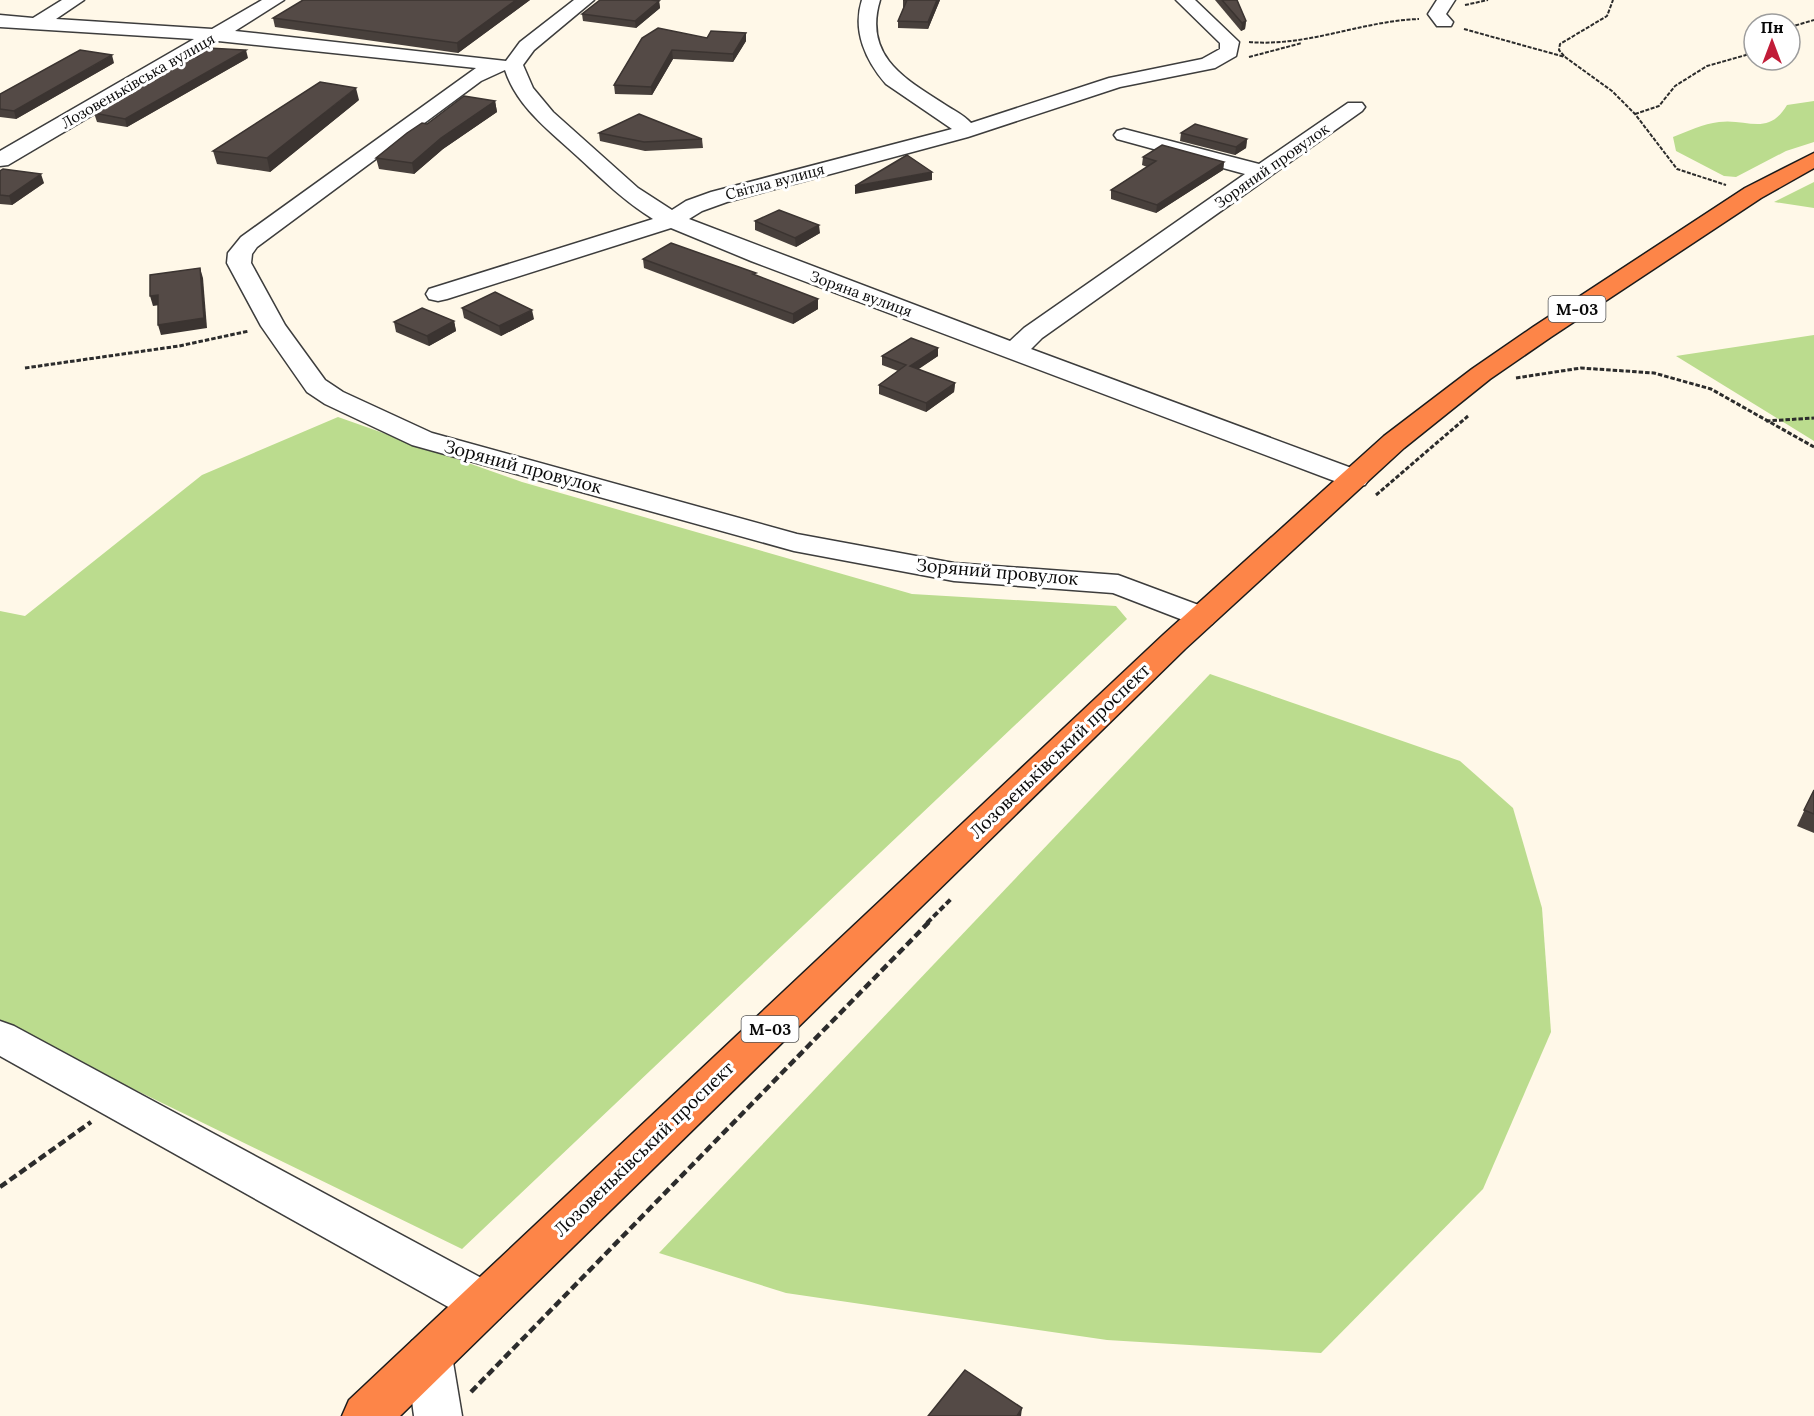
<svg xmlns="http://www.w3.org/2000/svg" width="1814" height="1416" viewBox="0 0 1814 1416" font-family="Lora,serif">
<style>
.forest{fill:#bbdc8e}
.lines{fill:none;stroke-linecap:round;stroke-linejoin:round}
.minor-casing{stroke:#3d3d3d;stroke-width:3}
.highway-casing{stroke:#1b1b1b;stroke-width:3}
.path-far3{stroke:#2c2c2c;stroke-width:2;stroke-dasharray:4 1.5;stroke-linecap:butt}
.path-far2{stroke:#2c2c2c;stroke-width:3;stroke-dasharray:4.5 2;stroke-linecap:butt}
.path-far1{stroke:#2c2c2c;stroke-width:4;stroke-dasharray:6 3;stroke-linecap:butt}
.path{stroke:#2c2c2c;stroke-width:4.5;stroke-dasharray:8 4;stroke-linecap:butt}
.minor{fill:#fff;fill-rule:evenodd}
.highway{fill:#fd8548;fill-rule:evenodd}
.wall{fill:#48403c}
.shaded-wall{fill:#3b3431}
.building{fill:#544a46;stroke:#3b3431;stroke-width:1.5}
.labels{text-anchor:middle;stroke-width:6;stroke-linejoin:round;paint-order:stroke}
.far-street-label{font-size:15px;fill:#0a0a0a;stroke:#fff}
.shield{fill:#fff;stroke:#545454;stroke-width:1.5}
.shield-label{font-size:16px;font-weight:bold;fill:#0a0a0a}
.street-label{font-size:18px;fill:#0a0a0a;stroke:#fff}
</style>
<rect width="100%" height="100%" fill="#fff8e8"/>
<!-- forest -->
<g class="forest">
<path d="M1814,101v41l-28,9 -50,26 -12,-1 -48,-25 -3,-14c15,-6 30,-13 46,-15 28,-4 49,15 68,-17z"/>
<polygon points="1814,182 1814,208 1774,202"/>
<polygon points="1814,335 1814,441 1676,356"/>
<polygon points="338,417 522,482 912,594 1116,606 1127,619 462,1249 0,1024 0,611 25,616 202,475"/>
<polygon points="1210,674 1460,761 1513,808 1542,908 1551,1032 1483,1189 1321,1353 1107,1340 786,1293 659,1253"/>
</g>
<g class="lines">
<defs>
<g id="minor">
<path d="M62,0h22l-28,19 156,10 50,-29h22l-49,31 271,30 14,-19 54,-42h20l-60,50 -11,15 10,23 20,24 85,76 34,22 14,-9 25,-9 241,-63 -66,-45c-20,-23 -34,-53 -24,-84h18c-17,56 25,79 64,104 9,6 20,11 27,19l138,-45 93,-19 18,-10v-6l-44,-43h19l44,42 -3,14 -21,12 -95,19 -152,50 -241,65 -25,9 -13,8 321,122 14,-13 221,-154 -128,-35 -3,-4 3,-4 7,-2 135,35 89,-61h14l3,4 -3,4 -320,227 -11,11 334,124 4,6 -4,6 -10,2 -10,-2 -594,-224 -80,-33 -224,71 -9,2 -9,-2 -3,-5 3,-5 224,-70c-28,-17 -51,-40 -75,-62 -28,-26 -61,-50 -73,-87l-24,11 -224,166 -5,7 -1,9 34,62 40,55 18,12 89,41 365,101 157,29 164,12 94,35 5,7 -5,7 -11,3 -88,-34 -159,-12 -160,-30 -382,-106 -87,-41 -18,-12 -46,-66 -34,-63 1,-10 13,-16 235,-169 -258,-27 -210,124 -8,1v-15l194,-112 -194,-12v-12l33,3z"/>
<polygon points="1437,0 1455,0 1446,14 1453,22 1451,26 1437,26 1428,14"/>
<polygon points="0,1021 14,1026 500,1288 507,1303 500,1318 484,1324 468,1318 0,1056"/>
<polygon points="429,1334 446,1341 452,1356 462,1416 414,1416 406,1356 412,1341"/>
</g>
<polygon id="highway" points="1814,153 1814,168 1761,198 1551,337 1490,379 1404,448 1185,649 400,1416 342,1416 349,1400 1163,635 1384,436 1472,369 1533,327 1745,188"/>
</defs>
<!-- minor casing -->
<use href="#minor" class="minor-casing"/>
<!-- highway casing -->
<use href="#highway" class="highway-casing"/>
<!-- path-far3 -->
<g class="path-far3">
<polyline points="1465,5 1488,0"/>
<polyline points="1790,27 1814,20"/>
<polyline points="1464,29 1565,57 1612,91 1635,114 1677,169 1726,185"/>
<path d="M1249,42c59,5 112,-21 170,-23"/>
<polyline points="1564,56 1559,50 1560,44 1607,16 1613,0"/>
<polyline points="1249,57 1302,43"/>
<polyline points="1635,114 1659,106 1675,86 1707,66 1746,55 1754,43"/>
</g>
<!-- path-far2 -->
<g class="path-far2">
<polyline points="25,368 179,346 249,331"/>
<polyline points="1516,378 1581,368 1654,373 1711,389 1814,447"/>
<polyline points="1766,421 1814,418"/>
<polyline points="1376,495 1468,416"/>
</g>
<!-- path-far1 -->
<polyline class="path-far1" points="927,923 951,899"/>
<!-- path -->
<g class="path">
<polyline points="0,1187 91,1122"/>
<polyline points="471,1392 929,922"/>
</g>
<!-- minor -->
<use href="#minor" class="minor"/>
<!-- highway -->
<use href="#highway" class="highway"/>
</g>
<!-- wall -->
<g class="wall">
<polygon points="530,0 458,53 275,27 273,18"/>
<polygon points="903,0 940,0 928,29 898,28 898,21 904,7 903,7"/>
<polygon points="1215,0 1237,0 1246,21 1245,29 1241,31"/>
<polygon points="659,1 660,8 636,28 583,21 582,14"/>
<polygon points="642,38 707,38 746,41 733,62 673,59 652,95 615,94 614,85"/>
<polygon points="248,58 127,127 97,122 94,113"/>
<polygon points="114,63 16,119 0,117 0,94"/>
<polygon points="359,100 270,172 217,164 213,151"/>
<polygon points="495,101 497,112 443,149 414,174 379,169 376,158 427,124"/>
<polygon points="599,133 702,139 703,148 645,151 600,141"/>
<polygon points="1181,133 1247,139 1246,148 1235,155 1180,141"/>
<polygon points="1143,157 1224,162 1223,170 1156,213 1111,199 1111,190 1147,167 1142,165"/>
<polygon points="0,171 44,183 12,205 0,204"/>
<polygon points="755,221 820,233 796,247 755,230"/>
<polygon points="643,259 756,275 818,309 793,324 644,268"/>
<polygon points="462,308 534,319 501,336 464,318"/>
<polygon points="454,321 456,331 429,346 396,332 394,322"/>
<polygon points="938,348 938,356 918,369 955,383 954,392 926,412 879,394 879,385 898,371 882,365 882,356"/>
<polygon points="1814,790 1814,833 1797,826"/>
</g>
<!-- shaded-wall -->
<g class="shaded-wall">
<polygon points="516,0 530,0 458,53 457,43"/>
<polygon points="651,0 661,0 659,1 660,8 636,28 635,21"/>
<polygon points="937,0 940,0 928,29 928,22"/>
<polygon points="1246,21 1245,29 1241,31 1242,23"/>
<polygon points="746,33 746,41 733,62 733,54"/>
<polygon points="246,50 248,58 127,127 125,119"/>
<polygon points="672,50 673,59 652,95 651,87"/>
<polygon points="112,55 114,63 16,119 14,111"/>
<polygon points="356,88 359,100 270,172 267,158"/>
<polygon points="495,101 497,112 443,149 414,174 412,163 441,138"/>
<polygon points="1247,139 1246,148 1235,155 1236,147"/>
<polygon points="1224,162 1223,170 1156,213 1157,205"/>
<polygon points="932,172 932,180 855,194 855,186"/>
<polygon points="41,174 44,183 12,205 9,196"/>
<polygon points="819,225 820,233 796,247 795,238"/>
<polygon points="200,268 203,278 207,328 161,335 158,325"/>
<polygon points="158,295 160,305 153,306 150,296"/>
<polygon points="818,299 818,309 793,324 793,314"/>
<polygon points="532,310 534,319 501,336 499,326"/>
<polygon points="454,321 456,331 429,346 427,336"/>
<polygon points="938,348 938,356 910,375 910,366"/>
<polygon points="955,383 954,392 926,412 926,403"/>
<polygon points="1022,1408 1021,1416 1017,1416"/>
</g>
<!-- building -->
<g class="building">
<polygon points="303,0 516,0 457,43 273,18"/>
<polygon points="600,0 651,0 659,1 635,21 582,14"/>
<polygon points="903,0 937,0 928,22 898,21 907,0"/>
<polygon points="1222,0 1237,0 1246,21 1242,23"/>
<polygon points="658,28 707,38 711,31 746,33 733,54 672,50 651,87 614,85 642,38"/>
<polygon points="208,48 246,50 125,119 94,113 192,56 197,57"/>
<polygon points="80,50 112,55 14,111 0,109 0,94"/>
<polygon points="320,82 356,88 267,158 213,151"/>
<polygon points="464,96 495,101 441,138 412,163 376,158 407,133 422,123 427,124"/>
<polygon points="639,114 702,139 644,142 599,133"/>
<polygon points="1195,124 1247,139 1236,147 1181,133"/>
<polygon points="1162,145 1224,162 1157,205 1111,190 1156,161 1143,157"/>
<polygon points="907,155 932,172 855,186"/>
<polygon points="3,169 41,174 9,196 0,195 0,171"/>
<polygon points="779,210 819,225 795,238 755,221"/>
<polygon points="671,243 756,273 753,274 818,299 793,314 643,259"/>
<polygon points="200,268 204,318 158,325 158,295 150,296 150,275"/>
<polygon points="495,292 532,310 499,326 462,308"/>
<polygon points="422,308 454,321 427,336 394,322"/>
<polygon points="911,338 938,348 910,366 955,383 926,403 879,385 906,365 882,356"/>
<polygon points="1814,790 1814,814 1804,810"/>
<polygon points="965,1370 1022,1408 1017,1416 928,1416"/>
</g>
<g class="labels">
<!-- far-street labels -->
<g class="far-street-label">
<text transform="translate(138 81) rotate(-30)" y="5">Лозовеньківська вулиця</text>
<text transform="translate(1272 166) rotate(-35)" y="5">Зоряний провулок</text>
<text transform="translate(775 182) rotate(-15)" y="5">Світла вулиця</text>
<text transform="translate(861 294) rotate(20)" y="5">Зоряна вулиця</text>
</g>
<!-- shield labels -->
<g class="shield">
<rect x="1548.5" y="296" width="57" height="26" rx="4.5"/>
<rect x="741.5" y="1016" width="57" height="26" rx="4.5"/>
</g>
<g class="shield-label">
<text x="1577" y="315">М-03</text>
<text x="770" y="1035">М-03</text>
</g>
<!-- street labels -->
<g class="street-label">
<text transform="translate(523 467) rotate(15)" y="6">Зоряний провулок</text>
<text transform="translate(997 572) rotate(5)" y="6">Зоряний провулок</text>
<text transform="translate(1060 751) rotate(-44)" y="6">Лозовеньківський проспект</text>
<text transform="translate(644 1149) rotate(-44)" y="6">Лозовеньківський проспект</text>
</g>
</g>
<!-- north arrow -->
<g transform="translate(1772 42)"><circle r="28" fill="#ffffff" stroke="#9d9d9d" stroke-width="1.5"/>
<path d="M0-4.5L10 22L0 15L-10 22Z" fill="#c11c38"/>
<text y="-9" font-size="16" font-weight="bold" text-anchor="middle" fill="#0a0a0a">Пн</text>
</g>
</svg>
